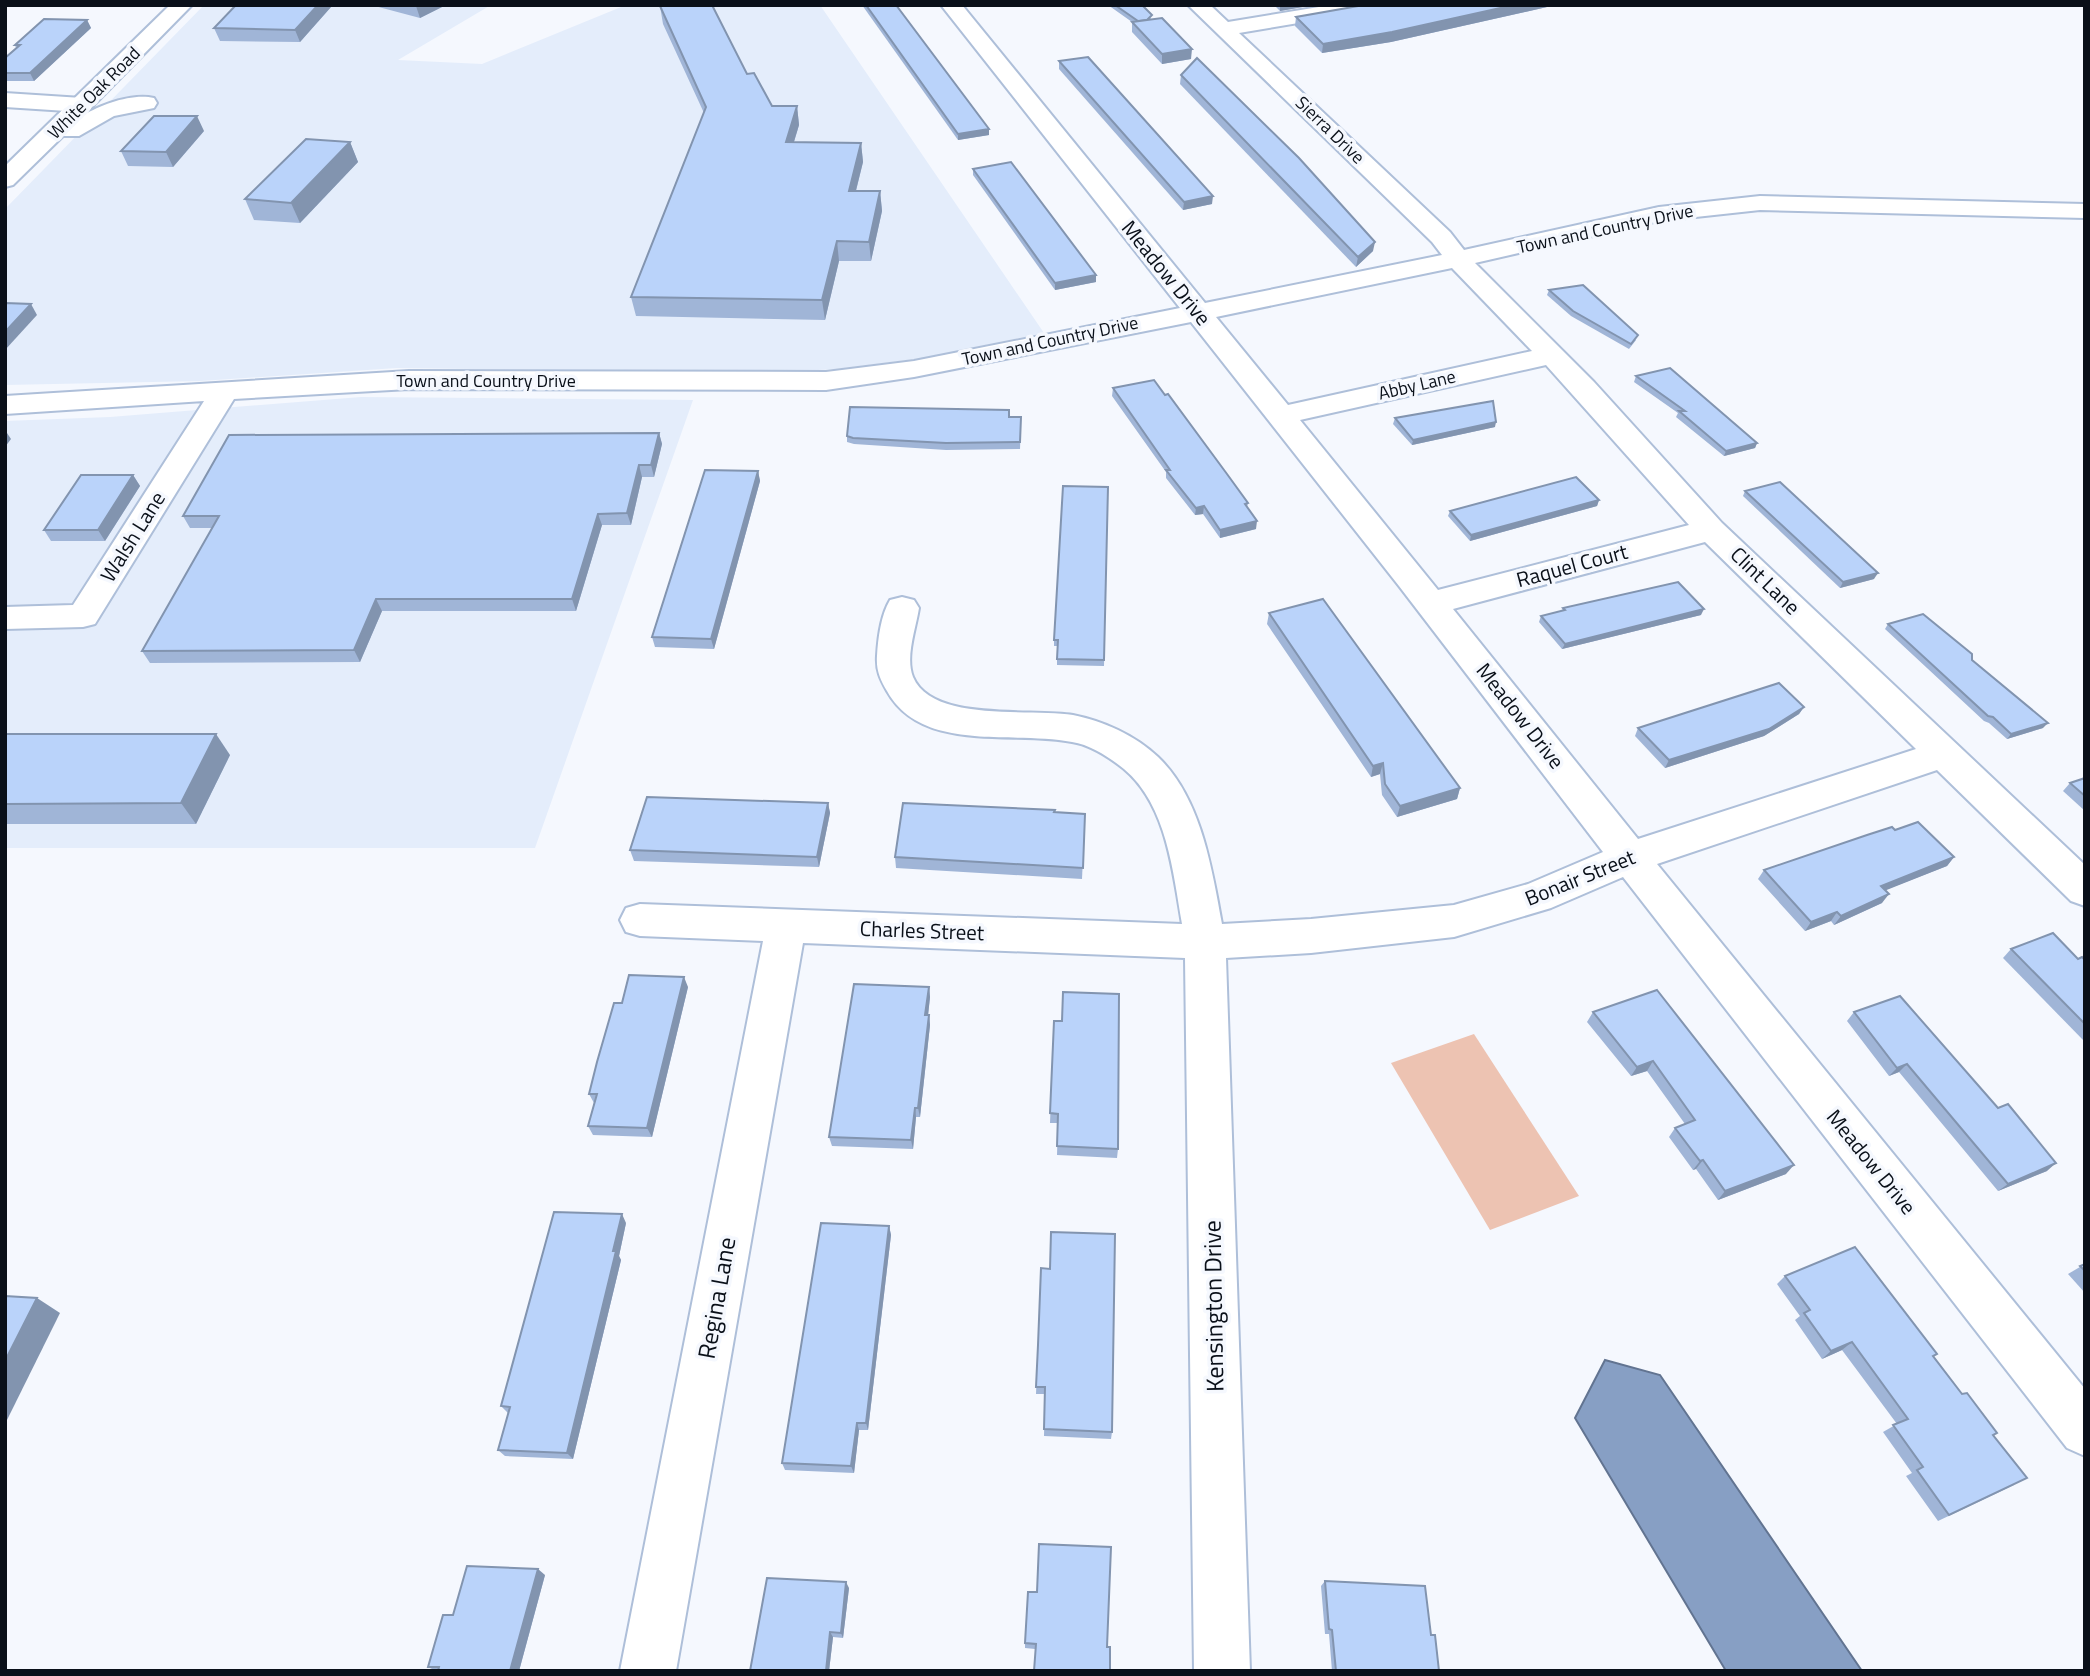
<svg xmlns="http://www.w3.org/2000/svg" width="2090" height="1676" viewBox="0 0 2090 1676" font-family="'Titillium Web',sans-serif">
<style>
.built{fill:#e4edfb}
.green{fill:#edc3b2}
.water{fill:#879fc4;stroke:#627491;stroke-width:2}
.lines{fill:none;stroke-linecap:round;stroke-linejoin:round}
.minor-casing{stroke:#aebfd9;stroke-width:4}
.major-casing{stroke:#aebfd9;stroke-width:4}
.minor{fill:#fff;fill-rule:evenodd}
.major{fill:#fff;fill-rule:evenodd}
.wall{fill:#a0b5d7}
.shaded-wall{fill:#8294af}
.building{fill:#bad3fa;stroke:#8294af;stroke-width:2}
.labels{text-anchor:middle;stroke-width:7;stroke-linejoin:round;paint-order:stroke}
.far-street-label{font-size:18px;fill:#0a1019;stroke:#f5f8fe}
.street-label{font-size:21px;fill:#0a1019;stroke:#f5f8fe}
.near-street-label{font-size:24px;fill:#0a1019;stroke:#f5f8fe}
</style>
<rect width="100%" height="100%" fill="#f5f8fe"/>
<!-- built -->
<g class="built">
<polygon points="204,5 491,5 398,60 482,64 626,5 820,5 1044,333 923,358 837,369 769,373 397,368 201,381 5,385 5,209"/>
<polygon points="361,397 693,400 535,848 5,848 5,421 110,417"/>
</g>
<!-- green -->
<polygon class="green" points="1474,1034 1579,1196 1490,1230 1391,1063"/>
<!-- water -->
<polygon class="water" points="1605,1360 1660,1375 1862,1671 1726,1671 1575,1418"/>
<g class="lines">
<defs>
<g id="minor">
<path d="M941,5h21l243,298 237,-48 -10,-13 -244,-237h22l18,17 103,-17h49l-10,6 -131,22 211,199 14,18 195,-43 101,-11 325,8v14l-325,-8 -101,11 -184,42 119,119 128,141 363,342v41l-14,-5 -134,-131 -280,94 428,525v67l-18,-8 -444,-571 -72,31 -97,29 -143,16 -85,5 24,713h-56l-9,-713 -382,-15 -127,728h-56l143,-730 -123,-5 -14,-4 -6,-12 6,-12 14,-4 542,20c-9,-52 -15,-119 -58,-155 -15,-12 -33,-24 -52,-27 -59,-12 -150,12 -185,-51 -7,-12 -11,-21 -10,-35 1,-18 4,-41 13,-56l12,-3 12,3 5,8c-3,20 -14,49 -6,69 19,46 119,31 160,38 30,6 62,20 85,42 43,41 54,112 64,167l89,-5 143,-14 74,-21 75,-32 -204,-266 -208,-264 -277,55 -88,13 -417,-1 -175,10 -139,225 -12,3 -78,2v-22l68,-2 131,-204 -199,13v-18l404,-25 417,1 88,-11 266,-53zM1452,268l80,83 -244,54 -72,-88zM1546,365l143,160 -251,65 -138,-170zM1705,542l211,207 -278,90 -185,-230z"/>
<polygon points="5,93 82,98 90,100 93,105 90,110 82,112 5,107"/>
</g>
<path id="major" d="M170,5h22l-108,110c18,-11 49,-22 70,-17l3,5 -3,5 -40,8 -35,20h-16l-50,49 -8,2v-21z"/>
</defs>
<!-- minor casing -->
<use href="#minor" class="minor-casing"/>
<!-- major casing -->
<use href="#major" class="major-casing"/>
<!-- minor -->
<use href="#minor" class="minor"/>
<!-- major -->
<use href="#major" class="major"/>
</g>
<!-- wall -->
<g class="wall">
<polygon points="236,5 365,5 331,7 300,42 220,41 214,28"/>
<polygon points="371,5 446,5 420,18"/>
<polygon points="862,5 896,5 989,135 958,140"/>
<polygon points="1108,5 1142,5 1151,19 1191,59 1162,64 1132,32 1132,22"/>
<polygon points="1274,5 1314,5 1280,11"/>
<polygon points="1364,5 1547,5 1547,7 1391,42 1322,53 1295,26 1296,17"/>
<polygon points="660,6 747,74 772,106 797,106 799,125 794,142 861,143 863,162 856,191 880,191 882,211 871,261 839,261 825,320 636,316 631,297 704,113 663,24"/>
<polygon points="87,20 91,28 34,81 5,81 5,58 16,48 15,45"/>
<polygon points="1059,61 1212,204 1183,210 1059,69"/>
<polygon points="1181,75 1373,251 1356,267 1180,84"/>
<polygon points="204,131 173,167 128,166 121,151"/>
<polygon points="350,142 358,162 300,223 254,220 245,199"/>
<polygon points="973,169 1096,282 1055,290 973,175"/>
<polygon points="1549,290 1636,340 1629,349 1571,316 1547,295"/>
<polygon points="1636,376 1757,443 1755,448 1724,456 1676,417 1678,413 1634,382"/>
<polygon points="1113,388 1248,503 1247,507 1256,529 1220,538 1203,514 1195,515 1166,478 1166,472 1112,396"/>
<polygon points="1010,417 1021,417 1020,449 946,450 854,444 847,442 847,436"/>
<polygon points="1395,418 1495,427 1412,445 1393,424"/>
<polygon points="659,433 662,444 654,477 642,477 631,525 602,525 576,611 382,611 360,662 150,663 142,651 213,528 190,528 183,516"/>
<polygon points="758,471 760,481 714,649 655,647 652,637"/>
<polygon points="133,475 140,486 105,541 51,541 44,530"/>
<polygon points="1108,487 1104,666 1057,665 1057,646 1054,646 1054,640"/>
<polygon points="1745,491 1874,579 1840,588 1743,496"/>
<polygon points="1599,500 1597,506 1470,541 1448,516 1450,511"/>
<polygon points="1563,608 1701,615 1562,649 1539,622 1541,616 1562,611"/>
<polygon points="1269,613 1460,788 1457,799 1397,817 1382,795 1380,774 1371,777 1267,624"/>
<polygon points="1888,624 1972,660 2043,728 2007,739 1989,723 1984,721 1885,629"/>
<polygon points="1804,707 1799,714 1764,736 1665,768 1635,736 1638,728"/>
<polygon points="5,734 230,755 196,824 5,824"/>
<polygon points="2085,778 2085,811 2063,791 2070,783"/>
<polygon points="828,803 830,813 819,867 634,861 630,850"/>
<polygon points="1085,814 1082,879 896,868 895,857"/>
<polygon points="1895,830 1954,857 1947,866 1885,890 1882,903 1834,925 1831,921 1805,931 1758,879 1764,870"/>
<polygon points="2011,949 2085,960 2085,1042 2003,958"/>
<polygon points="688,987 652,1137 593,1135 588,1126 594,1103 589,1094 622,1003"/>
<polygon points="929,987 930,997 928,1015 929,1015 930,1025 920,1117 916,1117 913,1149 832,1146 829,1137"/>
<polygon points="1657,990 1786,1174 1718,1200 1696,1169 1693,1170 1669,1137 1675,1128 1685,1124 1647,1071 1631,1076 1587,1022 1593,1012"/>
<polygon points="1854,1012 1998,1108 2047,1171 1998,1191 1899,1072 1889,1076 1847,1021"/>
<polygon points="1054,1021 1118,1149 1117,1158 1057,1155 1058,1123 1050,1123"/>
<polygon points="626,1223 619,1256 621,1260 573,1459 505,1456 498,1450 508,1413 501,1406"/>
<polygon points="889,1226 891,1235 868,1430 859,1430 854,1473 785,1470 782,1463"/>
<polygon points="2085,1264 2085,1293 2068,1274"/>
<polygon points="1785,1276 1934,1357 1993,1435 2014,1485 1938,1521 1906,1476 1912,1473 1883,1432 1897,1424 1842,1350 1822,1359 1795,1320 1800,1316 1777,1284"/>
<polygon points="1038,1345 1112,1432 1111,1439 1044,1436 1045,1394 1036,1394"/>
<polygon points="545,1575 519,1671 436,1671 428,1667 453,1615"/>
<polygon points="1325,1581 1431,1635 1439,1671 1332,1671 1329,1634 1325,1634 1321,1586"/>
<polygon points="849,1588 843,1638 833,1637 829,1671 750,1671"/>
<polygon points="1025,1643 1107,1647 1035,1649 1025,1648"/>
</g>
<!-- shaded-wall -->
<g class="shaded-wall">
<polygon points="318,5 331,5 331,7 300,42 295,30"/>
<polygon points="418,5 446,5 420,18 416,6"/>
<polygon points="1280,5 1314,5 1280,11"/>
<polygon points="1514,5 1547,5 1547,7 1391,42 1322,53 1323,44"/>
<polygon points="87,20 91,28 34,81 30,73"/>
<polygon points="1192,49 1191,59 1162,64 1162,54"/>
<polygon points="797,106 799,125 788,161 786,142"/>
<polygon points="197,116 204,131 173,167 166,152"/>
<polygon points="989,129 989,135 958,140 958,134"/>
<polygon points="350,142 358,162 300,223 291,203"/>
<polygon points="861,143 863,162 851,210 849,191"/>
<polygon points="880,191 882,211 871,261 869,242"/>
<polygon points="1213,196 1212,204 1183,210 1184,202"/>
<polygon points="837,241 839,261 825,320 822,300"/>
<polygon points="1375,242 1373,251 1356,267 1358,257"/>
<polygon points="1096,275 1096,282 1055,290 1055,283"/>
<polygon points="31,304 37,315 5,350 5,332"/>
<polygon points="1496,422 1495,427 1412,445 1413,440"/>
<polygon points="5,430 11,439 5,447"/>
<polygon points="659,433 662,444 654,477 651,465"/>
<polygon points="1757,443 1755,448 1724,456 1726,451"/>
<polygon points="639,465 642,477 631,525 627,513"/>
<polygon points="758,471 760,481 714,649 711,639"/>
<polygon points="133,475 140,486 105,541 98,530"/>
<polygon points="1599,500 1597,506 1470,541 1471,535"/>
<polygon points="1204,506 1203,514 1195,515 1196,508"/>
<polygon points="598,514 602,525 576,611 572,599"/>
<polygon points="1257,521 1256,529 1220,538 1220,530"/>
<polygon points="1878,573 1874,579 1840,588 1843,582"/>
<polygon points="376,599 382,611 360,662 354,650"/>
<polygon points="1704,609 1701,615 1562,649 1565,644"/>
<polygon points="1804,707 1799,714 1764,736 1665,768 1669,760"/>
<polygon points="2048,723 2043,728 2007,739 2011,734"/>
<polygon points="216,734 230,755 196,824 181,803"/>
<polygon points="1383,763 1380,774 1371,777 1373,766"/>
<polygon points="1460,788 1457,799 1397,817 1400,806"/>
<polygon points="828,803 830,813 819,867 817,857"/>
<polygon points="1954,857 1947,866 1874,895 1881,886"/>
<polygon points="1889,894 1882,903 1834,925 1841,916"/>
<polygon points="1837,912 1831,921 1805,931 1811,922"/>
<polygon points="684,977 688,987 652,1137 647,1128"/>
<polygon points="929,987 930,997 927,1025 925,1015"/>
<polygon points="929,1015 930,1025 920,1117 918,1108"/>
<polygon points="1653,1061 1647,1071 1631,1076 1637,1067"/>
<polygon points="1907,1064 1899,1072 1889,1076 1897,1068"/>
<polygon points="915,1108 916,1117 913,1149 911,1140"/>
<polygon points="1703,1160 1696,1169 1693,1170 1700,1161"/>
<polygon points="2056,1163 2047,1171 1998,1191 2008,1184"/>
<polygon points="1794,1165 1786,1174 1718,1200 1725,1191"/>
<polygon points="622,1214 626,1223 619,1256 621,1260 573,1459 567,1453"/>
<polygon points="889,1226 891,1235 868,1430 866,1423"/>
<polygon points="37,1298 60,1313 5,1424 5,1361"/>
<polygon points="1852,1342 1842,1350 1822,1359 1831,1351"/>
<polygon points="857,1423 859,1430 854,1473 851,1466"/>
<polygon points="538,1569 545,1575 519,1671 510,1671"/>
<polygon points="846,1582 849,1588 843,1638 841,1633"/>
<polygon points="830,1632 833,1637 829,1671 826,1671"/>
</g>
<!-- building -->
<g class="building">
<polygon points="236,5 318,5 295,30 214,28"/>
<polygon points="667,5 712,5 747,74 754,73 772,106 797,106 786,142 861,143 849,191 880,191 869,242 837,241 822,300 631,297 706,107 660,6"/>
<polygon points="866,5 896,5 989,129 958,134"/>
<polygon points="1115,5 1142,5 1152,15 1147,20 1138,21"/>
<polygon points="1364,5 1514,5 1392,32 1323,44 1296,17"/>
<polygon points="1162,18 1192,49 1162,54 1132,22"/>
<polygon points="44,19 87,20 30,73 5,73 5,58 20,45 15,45"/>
<polygon points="1088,57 1213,196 1184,202 1059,61"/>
<polygon points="1197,58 1299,158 1375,242 1358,257 1181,75"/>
<polygon points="154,116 197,116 166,152 121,151"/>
<polygon points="306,139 350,142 291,203 245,199"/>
<polygon points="1011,162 1096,275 1055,283 973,169"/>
<polygon points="1583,285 1638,335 1631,344 1573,311 1549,290"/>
<polygon points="5,303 31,304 5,332"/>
<polygon points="1670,368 1757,443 1726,451 1679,411 1685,411 1636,376"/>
<polygon points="1154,380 1165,395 1168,394 1227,474 1248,503 1245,504 1257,521 1220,530 1204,506 1196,508 1166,470 1170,470 1113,388"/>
<polygon points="1493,401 1496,422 1413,440 1395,418"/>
<polygon points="850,407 1009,410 1009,417 1021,417 1020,442 946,443 853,438 847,436"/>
<polygon points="659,433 651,465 639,465 627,513 598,514 572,599 376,599 354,650 142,651 219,516 183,516 229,435"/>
<polygon points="705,470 758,471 711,639 652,637"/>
<polygon points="81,475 133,475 98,530 44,530"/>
<polygon points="1576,477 1599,500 1471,535 1450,511"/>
<polygon points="1780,482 1878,573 1843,582 1745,491"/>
<polygon points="1063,486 1108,487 1104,660 1057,659 1058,640 1054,640"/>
<polygon points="1678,582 1704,609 1565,644 1541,616 1565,610 1563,608"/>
<polygon points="1323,599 1460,788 1400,806 1385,784 1383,763 1373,766 1269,613"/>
<polygon points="1923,614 1972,654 1972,660 2048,723 2011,734 1993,717 1988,716 1888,624"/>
<polygon points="1779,683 1804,707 1769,729 1669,760 1638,728"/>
<polygon points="5,734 216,734 181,803 5,804"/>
<polygon points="2085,778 2085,796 2070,783"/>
<polygon points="647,797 828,803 817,857 630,850"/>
<polygon points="903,803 1055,810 1054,812 1085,814 1083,868 895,857"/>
<polygon points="1918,822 1954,857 1881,886 1889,894 1841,916 1837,912 1811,922 1764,870 1867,835 1892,827 1895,830"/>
<polygon points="2053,933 2078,959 2082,957 2085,960 2085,1024 2011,949"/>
<polygon points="629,975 684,977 647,1128 588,1126 597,1094 589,1094 597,1062 614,1003 622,1003"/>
<polygon points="854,984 929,987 925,1015 929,1015 918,1108 915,1108 911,1140 829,1137"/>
<polygon points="1657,990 1794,1165 1725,1191 1703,1160 1700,1161 1675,1128 1695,1120 1653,1061 1637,1067 1593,1012"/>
<polygon points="1063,992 1119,994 1118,1149 1057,1146 1058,1114 1050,1113 1054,1021 1062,1021"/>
<polygon points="1900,996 1998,1108 2008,1104 2056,1163 2008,1184 1907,1064 1897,1068 1854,1012"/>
<polygon points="554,1212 622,1214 613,1251 616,1251 567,1453 498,1450 510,1407 501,1406"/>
<polygon points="821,1223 889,1226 866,1423 857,1423 851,1466 782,1463"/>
<polygon points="1051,1232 1115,1234 1112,1432 1044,1429 1045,1387 1036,1387 1038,1345 1041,1268 1050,1269"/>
<polygon points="1855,1247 1937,1354 1933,1356 1962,1394 1967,1393 1997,1433 1993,1435 2027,1478 1949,1515 1917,1470 1923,1467 1893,1425 1908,1419 1852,1342 1831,1351 1804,1313 1810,1310 1785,1276"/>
<polygon points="2085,1264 2085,1271 2080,1266"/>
<polygon points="5,1296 37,1298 5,1361"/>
<polygon points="1039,1544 1111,1547 1107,1647 1110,1647 1110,1671 1034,1671 1036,1644 1025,1643 1028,1592 1037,1592"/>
<polygon points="467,1566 538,1569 510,1671 511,1671 438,1671 439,1667 428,1667 443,1615 453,1615"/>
<polygon points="767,1578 846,1582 841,1633 830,1632 826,1671 750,1671"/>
<polygon points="1325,1581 1425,1586 1431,1635 1435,1635 1439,1671 1336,1671 1332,1630 1329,1629"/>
</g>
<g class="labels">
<!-- far-street labels -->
<g class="far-street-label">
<text transform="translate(94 93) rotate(-45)" y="6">White Oak Road</text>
<text transform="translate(1330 130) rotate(44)" y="6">Sierra Drive</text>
<text transform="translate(1605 229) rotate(-12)" y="6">Town and Country Drive</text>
<text transform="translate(1050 341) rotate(-12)" y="6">Town and Country Drive</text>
<text x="486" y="387">Town and Country Drive</text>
<text transform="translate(1417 385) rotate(-13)" y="6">Abby Lane</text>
</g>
<!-- street labels -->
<g class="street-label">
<text transform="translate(1166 273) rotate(51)" y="7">Meadow Drive</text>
<text transform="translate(133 537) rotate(-58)" y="7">Walsh Lane</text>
<text transform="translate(1572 566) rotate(-15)" y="7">Raquel Court</text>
<text transform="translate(1765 581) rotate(44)" y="7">Clint Lane</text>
<text transform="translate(1520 716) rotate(52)" y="7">Meadow Drive</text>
<text transform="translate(1580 878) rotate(-22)" y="7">Bonair Street</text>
<text transform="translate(922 931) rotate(2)" y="7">Charles Street</text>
<text transform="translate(1871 1162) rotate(51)" y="7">Meadow Drive</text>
</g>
<!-- near-street labels -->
<g class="near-street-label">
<text transform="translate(717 1298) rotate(-80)" y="8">Regina Lane</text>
<text transform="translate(1214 1306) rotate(-91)" y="8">Kensington Drive</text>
</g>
</g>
<!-- border -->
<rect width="2090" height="1676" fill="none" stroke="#0a1019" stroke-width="14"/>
</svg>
